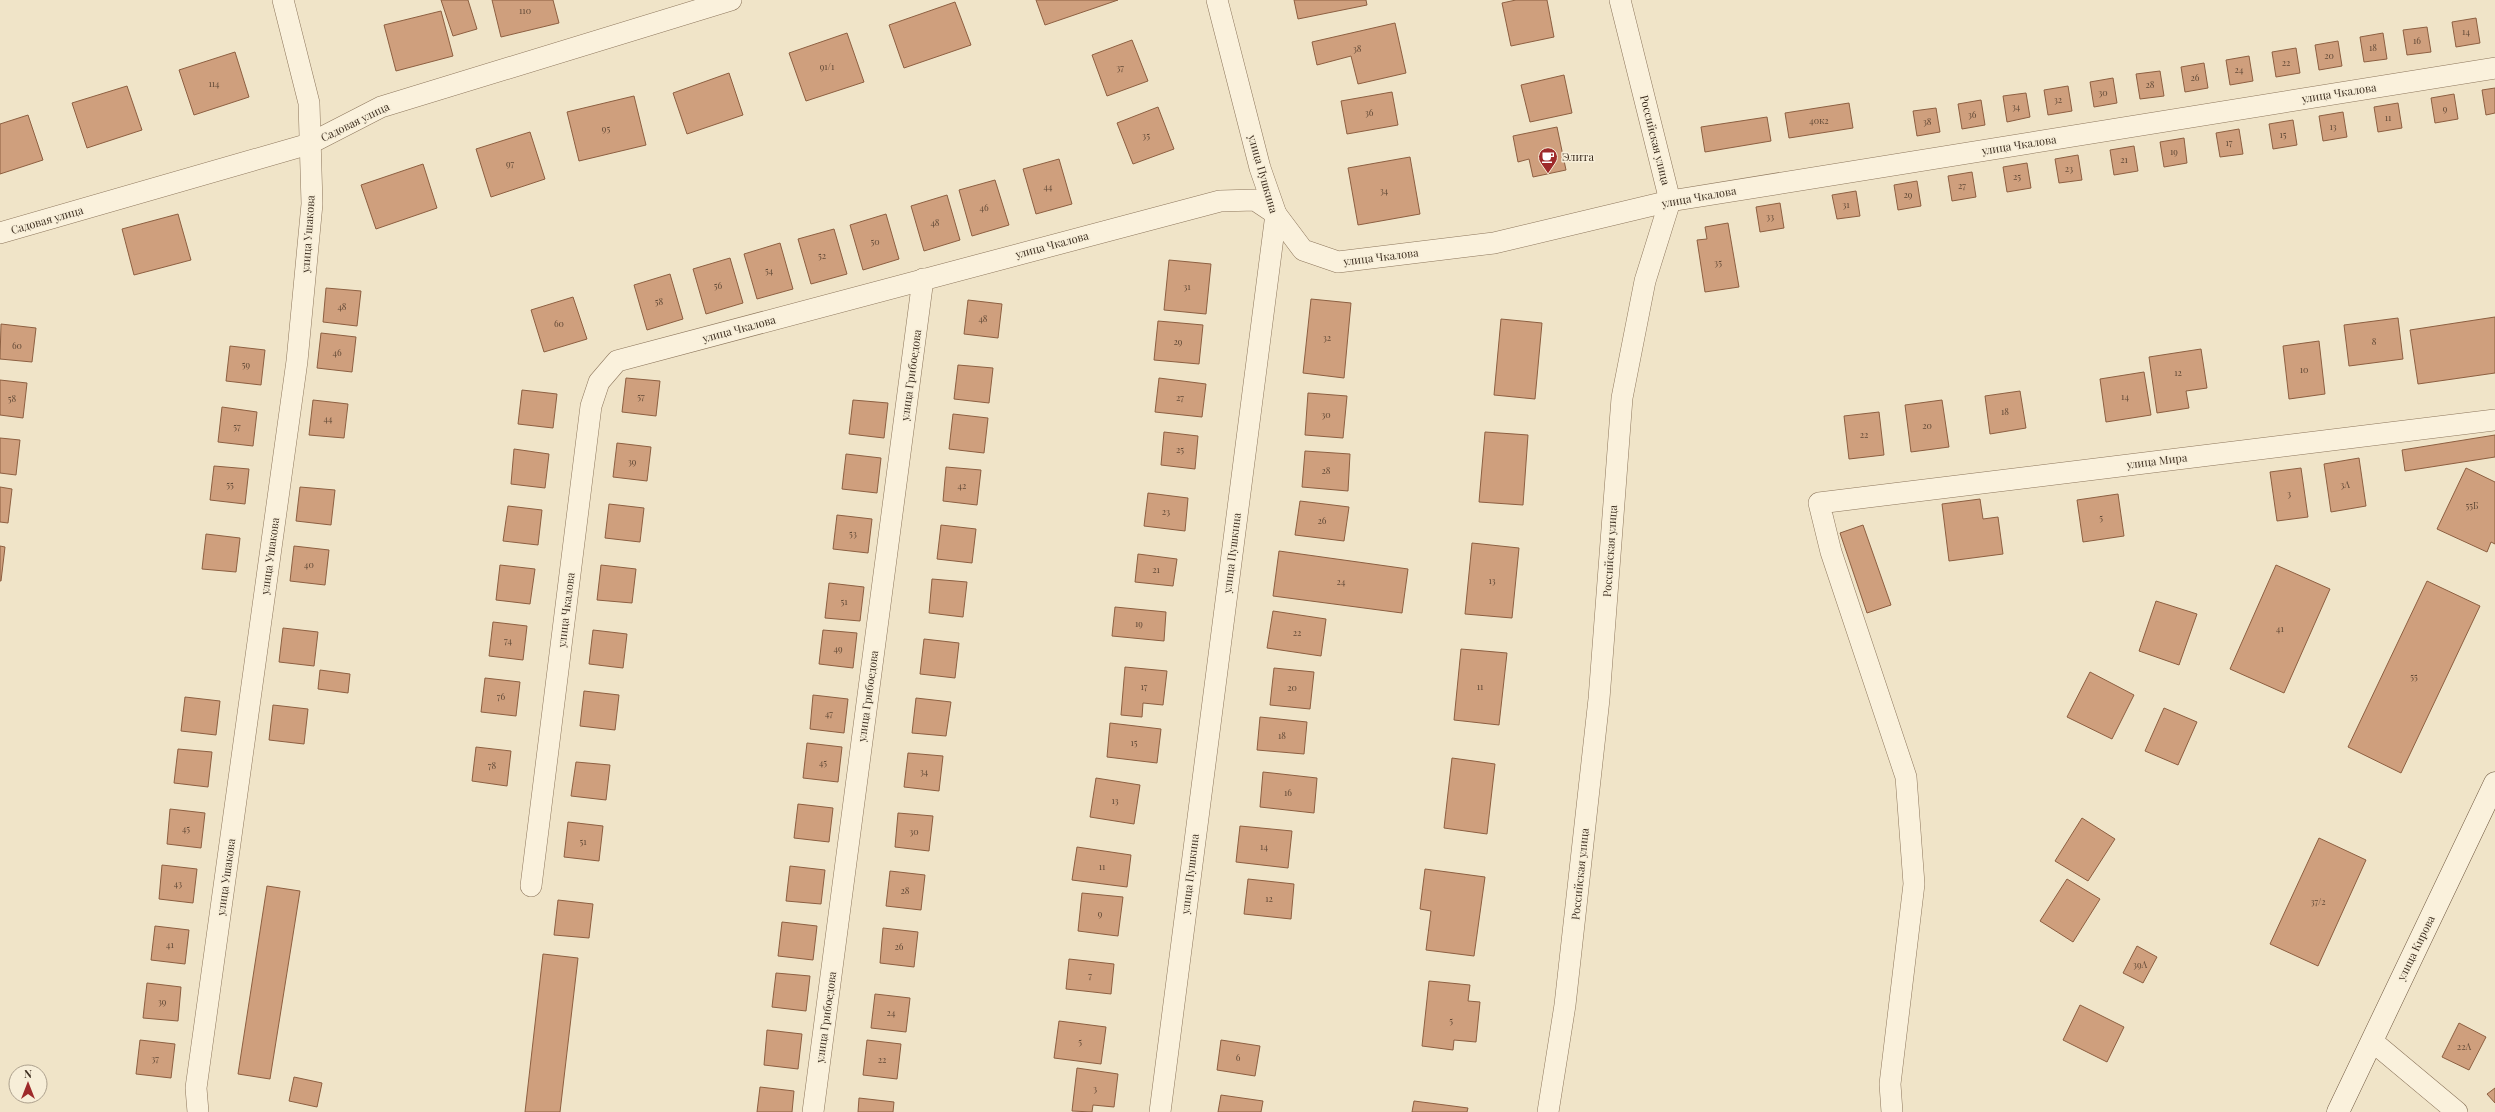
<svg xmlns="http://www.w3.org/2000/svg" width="2495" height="1112" viewBox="0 0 2495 1112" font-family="'Playfair Display',serif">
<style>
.building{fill:#cf9f7d;stroke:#8d5f41}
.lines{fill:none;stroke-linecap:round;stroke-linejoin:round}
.minor-casing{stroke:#8d765c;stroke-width:22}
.secondary-casing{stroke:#6f573f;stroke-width:23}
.minor{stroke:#faf1dc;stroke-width:21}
.secondary{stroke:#faf1dc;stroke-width:22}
.labels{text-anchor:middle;stroke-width:3;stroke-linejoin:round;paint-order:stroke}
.number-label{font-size:9px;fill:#624a37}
.street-label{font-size:11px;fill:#3d2e20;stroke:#f7eed8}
.poi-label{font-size:11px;fill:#3d2e20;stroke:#f7eed8;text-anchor:start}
</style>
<rect width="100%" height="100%" fill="#f0e4c8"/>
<!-- building -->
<g class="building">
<polygon points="441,0 468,0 477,29 453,36"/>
<polygon points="492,0 553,0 559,23 501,37"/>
<polygon points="1036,0 1118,0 1045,25"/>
<polygon points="1294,0 1366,0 1367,5 1298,19"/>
<polygon points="1516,0 1547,0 1554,37 1511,46 1502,3"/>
<polygon points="955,2 971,45 904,68 889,25"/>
<polygon points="441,11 453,56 396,71 384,25"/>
<polygon points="2476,18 2480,43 2456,47 2452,22"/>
<polygon points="1395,23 1406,73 1358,84 1351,56 1317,65 1312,42"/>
<polygon points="2427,27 2431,52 2407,55 2403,30"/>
<polygon points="847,33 864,82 806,101 789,53"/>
<polygon points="2383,33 2387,59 2364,62 2360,37"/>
<polygon points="1132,40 1148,81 1107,96 1092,55"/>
<polygon points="2338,41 2342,66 2319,70 2315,45"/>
<polygon points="2296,48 2300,73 2276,77 2272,52"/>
<polygon points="235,52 249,97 194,115 179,70"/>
<polygon points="2249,56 2253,81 2230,85 2226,60"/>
<polygon points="2204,63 2208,88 2185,92 2181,67"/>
<polygon points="2160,71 2164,96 2140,99 2136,74"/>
<polygon points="729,73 743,115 687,134 673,93"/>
<polygon points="1564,75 1572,113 1530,122 1521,85"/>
<polygon points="2113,78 2117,103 2094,107 2090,82"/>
<polygon points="127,86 142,130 87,148 72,103"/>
<polygon points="2068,86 2072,111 2048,115 2044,90"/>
<polygon points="2495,88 2495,113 2486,115 2482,90"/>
<polygon points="1392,92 1398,125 1347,134 1341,101"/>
<polygon points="2026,93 2030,117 2007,122 2003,96"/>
<polygon points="2454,94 2458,119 2435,123 2431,98"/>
<polygon points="634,96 646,145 579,161 567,112"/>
<polygon points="1981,100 1985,125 1962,129 1958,104"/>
<polygon points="1849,103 1853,128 1789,138 1785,113"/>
<polygon points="2398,103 2402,128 2378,132 2374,107"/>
<polygon points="1158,107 1174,149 1133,164 1117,123"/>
<polygon points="1936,108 1940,132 1917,136 1913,111"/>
<polygon points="2343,112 2347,137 2323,141 2319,116"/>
<polygon points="28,115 43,160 0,174 0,124"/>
<polygon points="1767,117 1771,141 1705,152 1701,127"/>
<polygon points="2293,120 2297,145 2273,149 2269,124"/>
<polygon points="1557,127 1566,170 1533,177 1529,159 1518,162 1513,136"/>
<polygon points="2239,129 2243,154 2220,157 2216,133"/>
<polygon points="530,132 545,179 491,197 476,149"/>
<polygon points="2184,138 2187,163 2164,167 2160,142"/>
<polygon points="2134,146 2138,171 2114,175 2110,150"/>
<polygon points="2078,155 2082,180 2059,183 2055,159"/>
<polygon points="1410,157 1420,214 1358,225 1348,168"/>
<polygon points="1059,159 1072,204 1036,214 1023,169"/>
<polygon points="2027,163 2031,188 2007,192 2003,167"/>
<polygon points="423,164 437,208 376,229 361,185"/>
<polygon points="1972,172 1976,197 1952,201 1948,176"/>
<polygon points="995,180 1009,225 972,236 959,190"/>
<polygon points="1917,181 1921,206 1898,210 1894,185"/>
<polygon points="1856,191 1860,216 1837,219 1832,195"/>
<polygon points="947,195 960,240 924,251 911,206"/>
<polygon points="1780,203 1784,228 1760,232 1756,207"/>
<polygon points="178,214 191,260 134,275 122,229"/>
<polygon points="886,214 899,259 863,270 850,225"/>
<polygon points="1728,223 1739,287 1705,292 1697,240 1707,239 1705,227"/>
<polygon points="834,229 847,274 811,284 798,239"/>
<polygon points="780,243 793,289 757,299 744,254"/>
<polygon points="730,258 743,303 706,314 693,269"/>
<polygon points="1169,260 1211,264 1206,314 1164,310"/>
<polygon points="670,274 683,319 647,330 634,285"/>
<polygon points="326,288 361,291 357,326 323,322"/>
<polygon points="573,297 587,339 544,352 531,310"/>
<polygon points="1311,299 1351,303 1344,378 1303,373"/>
<polygon points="968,300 1002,304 998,338 964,334"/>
<polygon points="2495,317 2495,373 2418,384 2410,330"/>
<polygon points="2398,318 2403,359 2349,366 2344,325"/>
<polygon points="1501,319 1542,323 1535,399 1494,395"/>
<polygon points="1158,321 1203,325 1199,364 1154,360"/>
<polygon points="1,324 36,328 32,362 0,359"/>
<polygon points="321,333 356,337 352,372 317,368"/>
<polygon points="2319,341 2325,394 2289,399 2283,346"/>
<polygon points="230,346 265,350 261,385 226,381"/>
<polygon points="2201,349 2207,388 2186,391 2189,408 2157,413 2149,357"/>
<polygon points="958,365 993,368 989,403 954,399"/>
<polygon points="2144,372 2151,415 2106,422 2100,379"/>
<polygon points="626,378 660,381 656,416 622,412"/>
<polygon points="1159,378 1206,384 1202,417 1155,412"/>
<polygon points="0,380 27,383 23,418 0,415"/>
<polygon points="522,390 557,394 553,428 518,424"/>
<polygon points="2020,391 2026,428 1990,434 1985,396"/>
<polygon points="1308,393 1347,396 1343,438 1305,435"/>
<polygon points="313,400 348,404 344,438 309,435"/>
<polygon points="853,400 888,403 884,438 849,434"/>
<polygon points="1942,400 1949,447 1911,452 1905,405"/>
<polygon points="222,407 257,412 253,446 218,442"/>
<polygon points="1879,412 1884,455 1849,459 1844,416"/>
<polygon points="953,414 988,418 984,453 949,449"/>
<polygon points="1164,432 1198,436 1195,469 1161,465"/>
<polygon points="1485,432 1528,435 1523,505 1479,502"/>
<polygon points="2495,435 2495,457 2405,471 2402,450"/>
<polygon points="0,438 20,440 16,475 0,473"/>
<polygon points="617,443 651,447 647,481 613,477"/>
<polygon points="514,449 549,454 545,488 511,484"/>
<polygon points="1305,451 1350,454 1348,491 1302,487"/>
<polygon points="846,454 881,458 877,493 842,489"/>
<polygon points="2359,458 2366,506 2331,512 2324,464"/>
<polygon points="214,466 249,469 245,504 210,500"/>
<polygon points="946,467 981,470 977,505 943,501"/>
<polygon points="2301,468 2308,517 2277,521 2270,472"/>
<polygon points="2466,468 2495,482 2495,544 2491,542 2487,552 2437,529"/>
<polygon points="0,487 12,489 8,523 0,522"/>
<polygon points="300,487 335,490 331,525 296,521"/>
<polygon points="1148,493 1188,498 1185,531 1144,526"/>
<polygon points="2118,494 2124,536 2083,542 2077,500"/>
<polygon points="1980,499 1983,519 1998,517 2003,554 1949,561 1942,504"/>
<polygon points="1300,501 1349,507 1344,541 1295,535"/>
<polygon points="609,504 644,508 640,542 605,538"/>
<polygon points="508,506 542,510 538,545 503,541"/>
<polygon points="837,515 872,519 868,553 833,549"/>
<polygon points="941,525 976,529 972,563 937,559"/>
<polygon points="1863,525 1891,605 1867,613 1840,533"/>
<polygon points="206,534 240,538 236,572 202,569"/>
<polygon points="1472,543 1519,548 1512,618 1465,614"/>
<polygon points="0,546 5,547 1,581 0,581"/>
<polygon points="294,546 329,550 325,585 290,581"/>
<polygon points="1279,551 1408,569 1402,613 1273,596"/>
<polygon points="1138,554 1177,559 1173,586 1135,582"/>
<polygon points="500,565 535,569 530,604 496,600"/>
<polygon points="601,565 636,569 632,603 597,600"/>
<polygon points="2276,565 2330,589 2284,693 2230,669"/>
<polygon points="932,579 967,582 963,617 929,613"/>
<polygon points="2427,581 2480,606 2401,773 2348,747"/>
<polygon points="829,583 864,587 860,621 825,618"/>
<polygon points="2156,601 2197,614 2179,665 2139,651"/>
<polygon points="1115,607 1166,612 1164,641 1112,636"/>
<polygon points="1273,611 1326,619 1321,656 1267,648"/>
<polygon points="493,622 527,626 523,660 489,656"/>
<polygon points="283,628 318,632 314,666 279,662"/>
<polygon points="593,630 627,634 623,668 589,664"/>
<polygon points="823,630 857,633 853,668 819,664"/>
<polygon points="924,639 959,643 955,678 920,674"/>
<polygon points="1461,649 1507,653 1499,725 1454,720"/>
<polygon points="1125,667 1167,671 1163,705 1143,703 1142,717 1121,715"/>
<polygon points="1274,668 1314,672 1310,709 1270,705"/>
<polygon points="320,670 350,674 348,693 318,689"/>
<polygon points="2090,672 2134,695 2112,739 2067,717"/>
<polygon points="485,678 520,682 516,716 481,712"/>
<polygon points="584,691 619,695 615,730 580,726"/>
<polygon points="813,695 848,699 844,733 810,729"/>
<polygon points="185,697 220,701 216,735 181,731"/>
<polygon points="916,698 951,702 946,736 912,733"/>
<polygon points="273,705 308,709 304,744 269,740"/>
<polygon points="2164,708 2197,722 2178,765 2145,751"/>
<polygon points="1260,717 1307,722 1304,754 1257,750"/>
<polygon points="1110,723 1161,729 1157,763 1107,757"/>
<polygon points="807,743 842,747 838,782 803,778"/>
<polygon points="476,747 511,751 507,786 472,781"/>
<polygon points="178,749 212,752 208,787 174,783"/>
<polygon points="908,753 943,756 939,791 904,787"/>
<polygon points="1452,758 1495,764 1487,834 1444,828"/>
<polygon points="576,762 610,765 606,800 571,796"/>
<polygon points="1263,772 1317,778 1314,813 1260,807"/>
<polygon points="1096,778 1140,785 1134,824 1090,817"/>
<polygon points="798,804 833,808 829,842 794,838"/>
<polygon points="170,809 205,813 201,848 167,844"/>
<polygon points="898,813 933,816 929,851 895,847"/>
<polygon points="2082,818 2115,839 2088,881 2055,861"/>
<polygon points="568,822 603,826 599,861 564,857"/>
<polygon points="1240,826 1292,831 1288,868 1236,862"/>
<polygon points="2319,838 2366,860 2318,966 2270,944"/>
<polygon points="1077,847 1131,855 1127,887 1072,880"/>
<polygon points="162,865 197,869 193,903 159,899"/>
<polygon points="790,866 825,870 821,904 786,901"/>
<polygon points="1425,869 1485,877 1474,956 1426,950 1431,911 1420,909"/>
<polygon points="890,871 925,875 921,910 886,906"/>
<polygon points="1248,879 1294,884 1291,919 1244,914"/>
<polygon points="2067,879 2100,899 2073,942 2040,921"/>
<polygon points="267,886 300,891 270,1079 238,1074"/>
<polygon points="1082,893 1123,897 1118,936 1078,931"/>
<polygon points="558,900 593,904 589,938 554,935"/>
<polygon points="782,922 817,926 813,960 778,956"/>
<polygon points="155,926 189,930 185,964 151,960"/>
<polygon points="883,928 918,932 914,967 880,963"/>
<polygon points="2137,946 2157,957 2143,983 2123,973"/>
<polygon points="543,954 578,958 560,1112 525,1112"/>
<polygon points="1069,959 1114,964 1111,994 1066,989"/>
<polygon points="776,973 810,976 806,1011 772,1007"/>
<polygon points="1429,981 1470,985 1468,1001 1480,1002 1476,1042 1454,1040 1453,1050 1422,1046"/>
<polygon points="147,983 181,987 178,1021 143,1018"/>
<polygon points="875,994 910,998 906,1032 871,1028"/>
<polygon points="2080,1005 2124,1027 2107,1062 2063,1040"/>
<polygon points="1059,1021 1106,1027 1101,1064 1054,1058"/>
<polygon points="2459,1023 2486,1037 2469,1070 2442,1057"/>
<polygon points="767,1030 802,1034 798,1069 764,1065"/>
<polygon points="140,1040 175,1044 171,1078 136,1074"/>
<polygon points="867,1040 901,1044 897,1079 863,1075"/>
<polygon points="1221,1040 1260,1046 1255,1076 1217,1070"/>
<polygon points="1077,1068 1118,1074 1114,1107 1093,1105 1092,1112 1072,1111"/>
<polygon points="294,1077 322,1083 317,1107 289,1101"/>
<polygon points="760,1087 794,1091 792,1112 757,1112"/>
<polygon points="2495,1088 2495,1103 2487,1094"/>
<polygon points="1221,1095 1263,1101 1261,1112 1218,1112"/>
<polygon points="859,1098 894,1102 893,1112 858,1112"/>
<polygon points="1414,1101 1468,1108 1467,1112 1412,1112"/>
</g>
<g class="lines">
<defs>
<g id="minor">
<polyline points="0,233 309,144 381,107 731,0"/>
<polyline points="531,886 591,406 599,382 617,361 1220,201 1255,200 1276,214 1303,250 1338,262 1494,243 1670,201 2495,68"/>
<polyline points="2372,1041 2457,1112"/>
<polyline points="198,1112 196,1088 297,361 312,204 309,103 283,0"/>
<polyline points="813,1112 923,279"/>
<polyline points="1160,1112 1276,214 1260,168 1217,0"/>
<polyline points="1548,1112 1565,1005 1599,699 1622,398 1645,281 1670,201 1620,0"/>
<polyline points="1892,1112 1890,1084 1914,884 1906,777 1831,552 1819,503 2495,420"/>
</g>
<polyline id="secondary" points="2338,1112 2495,783"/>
</defs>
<!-- minor casing -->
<use href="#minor" class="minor-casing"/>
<!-- secondary casing -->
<use href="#secondary" class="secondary-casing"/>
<!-- minor -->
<use href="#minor" class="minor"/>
<!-- secondary -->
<use href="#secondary" class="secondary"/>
</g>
<!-- icons -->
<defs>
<symbol id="cafe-pin" viewBox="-11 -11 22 30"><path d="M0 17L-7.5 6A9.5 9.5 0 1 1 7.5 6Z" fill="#9e2a2b" stroke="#f7eed8"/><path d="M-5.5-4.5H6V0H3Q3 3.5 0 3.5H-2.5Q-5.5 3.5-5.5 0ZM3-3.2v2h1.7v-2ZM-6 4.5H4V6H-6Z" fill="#fff"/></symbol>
</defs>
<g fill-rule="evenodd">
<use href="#cafe-pin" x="1537" y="146" width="22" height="30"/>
</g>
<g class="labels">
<!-- number labels -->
<g class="number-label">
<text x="525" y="14">110</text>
<text x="2466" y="35">14</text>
<text x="2417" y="44">16</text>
<text x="2373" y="51">18</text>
<text x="1357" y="52">38</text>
<text x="2329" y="59">20</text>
<text x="2286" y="66">22</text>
<text x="827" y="70">91/1</text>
<text x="1120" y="71">37</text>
<text x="2239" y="73">24</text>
<text x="2195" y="81">26</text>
<text x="214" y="87">114</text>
<text x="2150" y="88">28</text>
<text x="2103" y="96">30</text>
<text x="2058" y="103">32</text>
<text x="2016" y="110">34</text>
<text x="2445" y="112">9</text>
<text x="1369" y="116">36</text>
<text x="1972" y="118">36</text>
<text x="2388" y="121">11</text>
<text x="1819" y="124">40к2</text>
<text x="1927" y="125">38</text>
<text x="2333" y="130">13</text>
<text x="606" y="132">95</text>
<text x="2283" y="138">15</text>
<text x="1146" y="139">35</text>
<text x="2229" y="146">17</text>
<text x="2174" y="155">19</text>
<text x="2124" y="163">21</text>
<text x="510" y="167">97</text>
<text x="2069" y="172">23</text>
<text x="2017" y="180">25</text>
<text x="1962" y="189">27</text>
<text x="1048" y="190">44</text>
<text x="1384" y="194">34</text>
<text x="1908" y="198">29</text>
<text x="1846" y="208">31</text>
<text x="984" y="211">46</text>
<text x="1770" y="220">33</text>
<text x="935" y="226">48</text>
<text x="875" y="245">50</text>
<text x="822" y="259">52</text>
<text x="1718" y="266">35</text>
<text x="769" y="274">54</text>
<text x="718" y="289">56</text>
<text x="1187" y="290">31</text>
<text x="659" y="305">58</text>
<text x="342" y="310">48</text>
<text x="983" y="322">48</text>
<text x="559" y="327">60</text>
<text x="1327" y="341">32</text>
<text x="1178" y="345">29</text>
<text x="2374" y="345">8</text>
<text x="17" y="349">60</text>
<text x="337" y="356">46</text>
<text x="246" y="368">59</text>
<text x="2304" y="373">10</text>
<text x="2178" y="376">12</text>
<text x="641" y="400">57</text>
<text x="2125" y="400">14</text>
<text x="1180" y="401">27</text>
<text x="12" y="402">58</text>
<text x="2005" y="415">18</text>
<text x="1326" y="418">30</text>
<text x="328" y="422">44</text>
<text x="1927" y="429">20</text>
<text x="237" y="430">57</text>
<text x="1864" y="438">22</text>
<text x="1180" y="453">25</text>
<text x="632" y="465">39</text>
<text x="1326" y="474">28</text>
<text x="230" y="488">55</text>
<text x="2345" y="488">3A</text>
<text x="962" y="489">42</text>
<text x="2289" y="497">3</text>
<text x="2472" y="509">55Б</text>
<text x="1166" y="515">23</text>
<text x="2101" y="521">5</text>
<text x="1322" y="524">26</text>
<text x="853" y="537">53</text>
<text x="309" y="568">40</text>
<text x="1156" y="573">21</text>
<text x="1492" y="584">13</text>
<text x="1341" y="585">24</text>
<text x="844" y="605">51</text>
<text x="1139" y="627">19</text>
<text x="2280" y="632">41</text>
<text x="1297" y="636">22</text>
<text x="508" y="644">74</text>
<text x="838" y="652">49</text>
<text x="2414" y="680">55</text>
<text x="1144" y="690">17</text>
<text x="1480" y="690">11</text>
<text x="1292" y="691">20</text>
<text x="501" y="700">76</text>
<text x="829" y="717">47</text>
<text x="1282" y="739">18</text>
<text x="1134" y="746">15</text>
<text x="823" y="766">45</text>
<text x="492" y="769">78</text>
<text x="924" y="775">34</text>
<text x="1288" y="796">16</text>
<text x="1115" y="804">13</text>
<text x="186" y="832">45</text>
<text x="914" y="835">30</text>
<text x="583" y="845">51</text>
<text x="1264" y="850">14</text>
<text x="1102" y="870">11</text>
<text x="178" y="887">43</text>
<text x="905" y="894">28</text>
<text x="1269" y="902">12</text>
<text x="2318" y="905">37/2</text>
<text x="1100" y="917">9</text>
<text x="170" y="948">41</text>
<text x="899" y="950">26</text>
<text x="2140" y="968">39А</text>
<text x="1090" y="979">7</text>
<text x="162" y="1005">39</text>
<text x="891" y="1016">24</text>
<text x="1451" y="1024">5</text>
<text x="1080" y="1045">5</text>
<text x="2464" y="1050">22А</text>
<text x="1238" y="1061">6</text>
<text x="155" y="1062">37</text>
<text x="882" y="1063">22</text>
<text x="1095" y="1092">3</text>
</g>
<!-- street labels -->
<g class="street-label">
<text transform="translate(2339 93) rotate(-9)" y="4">улица Чкалова</text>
<text transform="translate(355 122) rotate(-26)" y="4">Садовая улица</text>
<text transform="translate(1655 140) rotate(76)" y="4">Российская улица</text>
<text transform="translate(2019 145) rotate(-9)" y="4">улица Чкалова</text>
<text transform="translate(1263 174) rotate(74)" y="4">улица Пушкина</text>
<text transform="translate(1699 197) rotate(-10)" y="4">улица Чкалова</text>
<text transform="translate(47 220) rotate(-16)" y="4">Садовая улица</text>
<text transform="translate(308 234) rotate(-86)" y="4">улица Ушакова</text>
<text transform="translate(1052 245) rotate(-15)" y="4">улица Чкалова</text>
<text transform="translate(1381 257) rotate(-7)" y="4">улица Чкалова</text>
<text transform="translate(739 329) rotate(-15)" y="4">улица Чкалова</text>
<text transform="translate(911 375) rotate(-82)" y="4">улица Грибоедова</text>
<text transform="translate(2157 461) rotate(-7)" y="4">улица Мира</text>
<text transform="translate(1610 551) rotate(-86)" y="4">Российская улица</text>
<text transform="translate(1232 553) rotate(-83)" y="4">улица Пушкина</text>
<text transform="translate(270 556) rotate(-82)" y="4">улица Ушакова</text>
<text transform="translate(566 610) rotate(-83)" y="4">улица Чкалова</text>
<text transform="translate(868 696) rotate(-82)" y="4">улица Грибоедова</text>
<text transform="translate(1190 874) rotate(-83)" y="4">улица Пушкина</text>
<text transform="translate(1580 874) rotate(-84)" y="4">Российская улица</text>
<text transform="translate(226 877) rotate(-82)" y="4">улица Ушакова</text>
<text transform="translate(2416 948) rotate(-64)" y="4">улица Кирова</text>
<text transform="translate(826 1017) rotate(-82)" y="4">улица Грибоедова</text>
</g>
<!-- poi labels -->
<g class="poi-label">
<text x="1562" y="161">Элита</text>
</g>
</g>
<!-- north arrow -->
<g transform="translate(28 1084)"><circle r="19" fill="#f7eed8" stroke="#ada18e"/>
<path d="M0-3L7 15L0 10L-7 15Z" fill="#9e2a2b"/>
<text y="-6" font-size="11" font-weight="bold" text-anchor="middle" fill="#3d2e20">N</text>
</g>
</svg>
